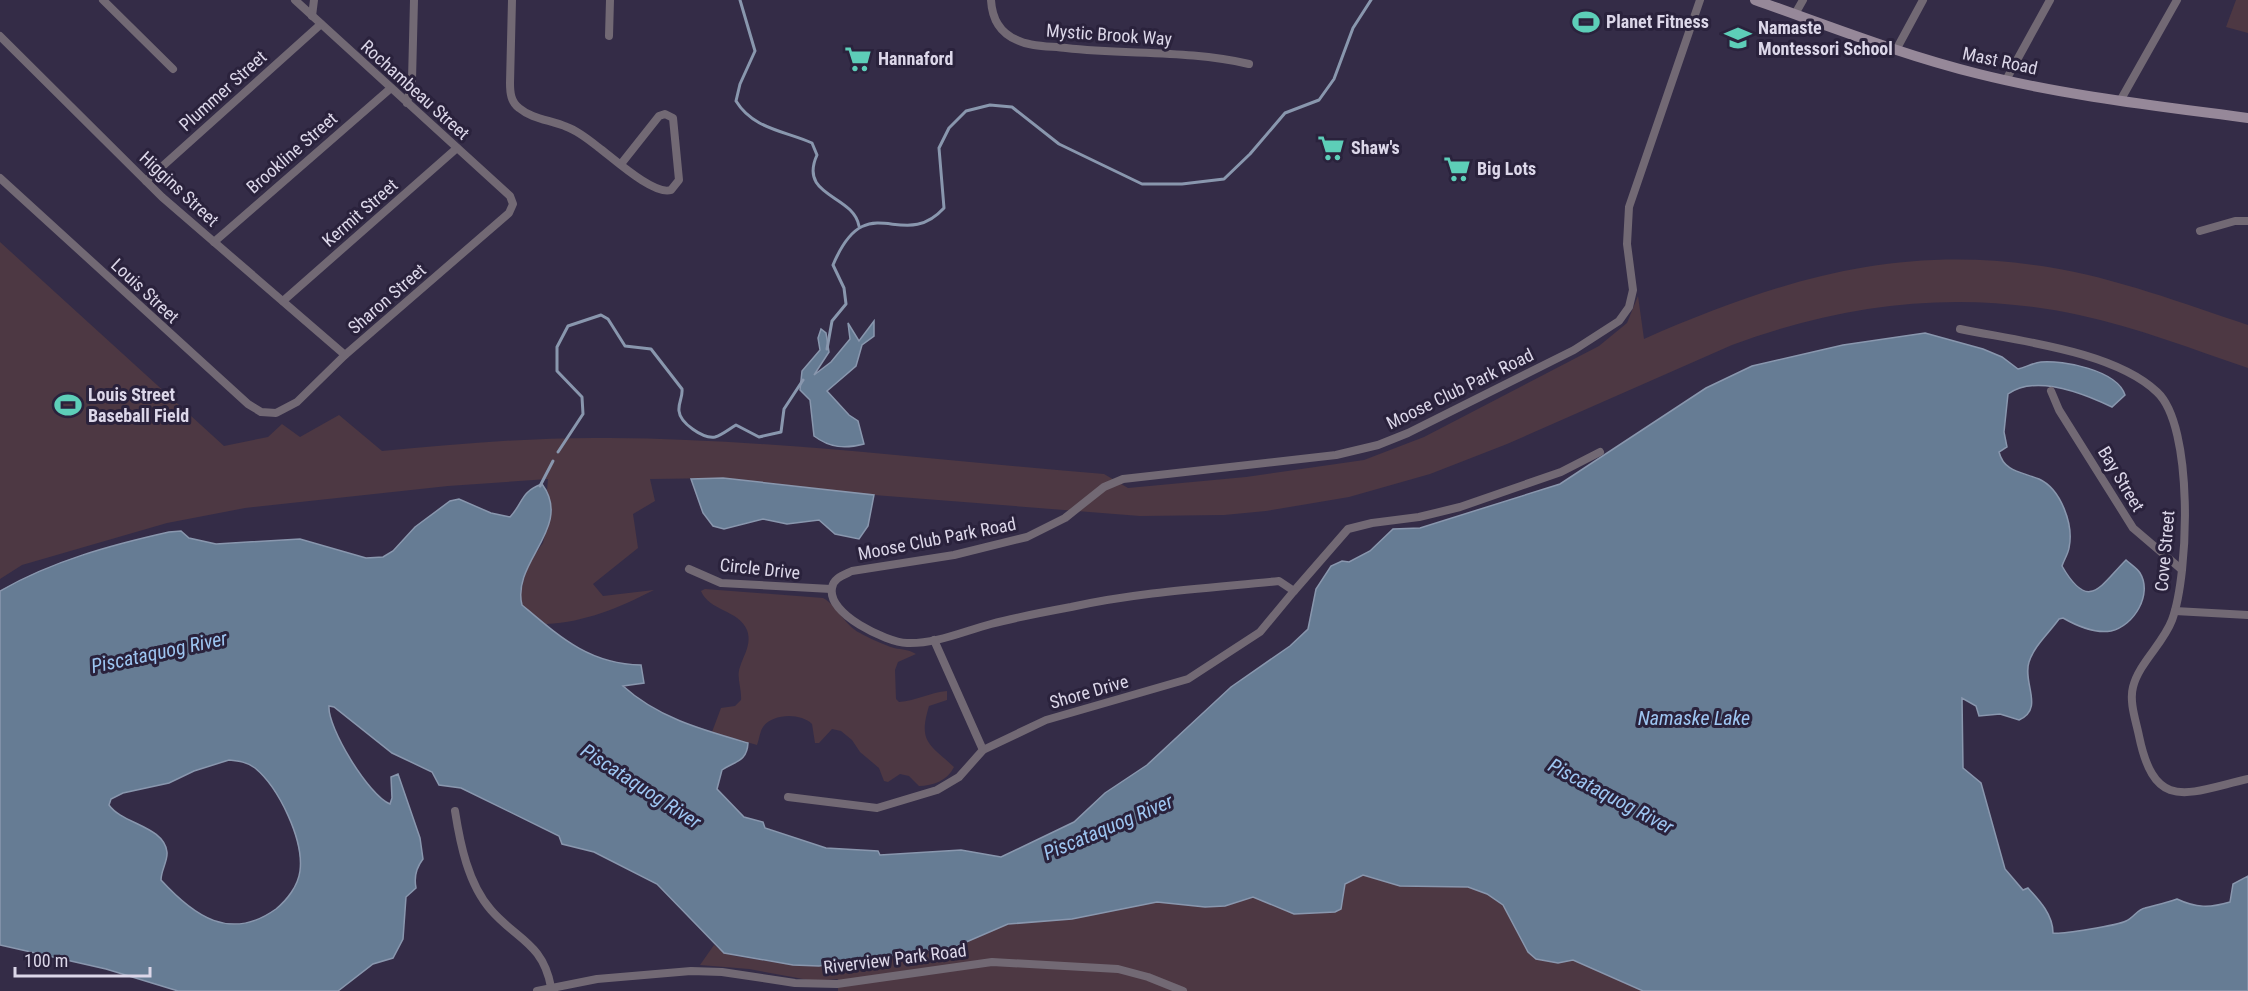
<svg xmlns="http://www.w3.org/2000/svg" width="2248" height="991" viewBox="0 0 2248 991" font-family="'Roboto Condensed',sans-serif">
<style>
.green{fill:#4d3843}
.water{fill:#667c94;stroke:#8997ae;stroke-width:1.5;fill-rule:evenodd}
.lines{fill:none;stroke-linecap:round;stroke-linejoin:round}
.stream{stroke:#8997ae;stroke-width:3}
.minor{stroke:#726974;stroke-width:8}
.secondary{stroke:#968899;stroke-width:10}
.labels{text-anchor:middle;stroke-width:6;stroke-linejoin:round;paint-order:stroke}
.poi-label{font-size:18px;font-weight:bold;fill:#dcd7e9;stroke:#2a223c;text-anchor:start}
.street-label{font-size:18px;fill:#dcd7e9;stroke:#2a223c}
.water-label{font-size:20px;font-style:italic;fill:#9ec6f2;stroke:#2a223c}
</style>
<rect width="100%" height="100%" fill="#342c47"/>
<!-- green -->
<g class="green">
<polygon points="2236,0 2248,0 2248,33 2226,27"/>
<path d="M0,242l224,204 44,-9 14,-13 18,13 39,-22 43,36c76,-7 151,-14 227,-13 165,1 331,23 495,36l24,14 118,-11 118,-17 60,-23 175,-91 28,-23 11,-27 6,43c135,-59 254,-96 404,-72 68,11 134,36 200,58v43c-56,-19 -112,-41 -169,-53 -119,-26 -234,-12 -347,30l-225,99 -77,30 -81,23 -83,14 -42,4 -84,1 -266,-21 -151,-17 -73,1 5,22 -22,13 5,34 -45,36 10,12 51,-6c-36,18 -68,32 -108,34l-24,-19 -2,-8 7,-32 16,-22 8,-35 -4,-18 1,-11 -100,7 -203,22 -78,15 -145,42 -22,14z"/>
<path d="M705,589l118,9c15,8 21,27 37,35 9,5 24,12 34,15 9,2 14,1 22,6l-18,8 -3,8 1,29 3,3c17,-1 32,-10 48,-11v9l-18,6c-11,36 0,38 25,61 -6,13 -21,19 -35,19l-10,-10 -9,-2 -12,8 -4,-1 -5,-13 -19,-16 -8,-12 -11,-9 -9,-2 -13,14h-4l-3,-19c-11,-11 -39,-11 -49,3 -3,4 -4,13 -6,18l-45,-13 9,-24 14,-2 6,-6c1,-11 -5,-23 -1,-33 4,-13 12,-23 7,-37 -8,-20 -38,-19 -46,-39z"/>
<polygon points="1363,875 1468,887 1487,894 1503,905 1511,916 1524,944 1558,963 1573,960 1586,964 1643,991 838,991 838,979 814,981 749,969 700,965 714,945 724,953 735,956 793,965 819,966 957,946 1008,924 1027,921 1072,919 1157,902 1205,907 1225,906 1253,897 1294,914 1335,912 1343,902 1345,884"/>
</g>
<!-- water -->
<g class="water">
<path d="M874,321v15l-12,9 -6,21 -29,25 22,24 9,6 6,23c-19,5 -34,4 -50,-8l-4,-36 -10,-10 2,-19 18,-21 -2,-12 3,-9 5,4 3,19 -15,23 17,-13 19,-23 -2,-16 11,18z"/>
<path d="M1925,333l58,16 19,8 16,12c8,-2 15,-6 23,-7 22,-2 76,8 84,33l-13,12c-27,-13 -76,-33 -104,-13l-4,38 3,15 -8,5c5,20 23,20 40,27 22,10 35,46 30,69 -1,6 -5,12 -7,18 27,47 38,20 64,-6 4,4 11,8 14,13 13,21 -6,53 -29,58 -17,3 -34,-5 -48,-13l-4,1c-10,14 -25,27 -30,43 -7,21 16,46 -10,58l-19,-6 -21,2 -3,-10 -14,-8 1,70 18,15 24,86 18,21 5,-2c12,13 25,27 25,45 6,2 66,-8 73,-12 7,-3 12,-12 19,-13 11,-3 21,-5 32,-9 19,9 33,9 53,3l3,-18 15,-8v115h-605l-70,-31 -15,3 -22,-4 -8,-7 -25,-47 -16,-11 -19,-7 -68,-1 -37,-11 -18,9 -4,25 -6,3 -41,2 -41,-17 -28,9 -20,1 -48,-5 -85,17 -64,5 -51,22 -138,20 -26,-1 -69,-12 -67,-69 -63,-32 -32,-8 -3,-8 -98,-48 -22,-3 -7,-13 -40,-19 -58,-46 -5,-1c-2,21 40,90 61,98l2,-6 -1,-21 7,-3 22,64 3,21c-7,9 -9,19 -7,29l-10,9 -3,42 -10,19 -20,6 -35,27h-160l-72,-22 -106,-24v-354c52,-30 111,-46 169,-59l12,-1 8,7 27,6 84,-5 66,19 17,-1 10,-6 22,-24 35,-26 9,-2 32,14 19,4c14,-15 10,-25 32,-33 32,43 -31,78 -20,121 38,32 67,59 119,60l3,18 -21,3c35,32 80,44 125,57 -1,19 -13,18 -26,27l-5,19 27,28 19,5 2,6 61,20 52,3 2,4 81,-5 40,7 73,-35 31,-29 42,-28 84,-78 59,-41 18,-17 8,-40 15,-23 11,-5 7,1 21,-11 23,-22 27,-1 140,-44 146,-96 46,-22 91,-21zM229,760c10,1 18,2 26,8 24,20 49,72 45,103 -2,15 -13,29 -24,38 -46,33 -82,7 -115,-29 0,-10 7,-19 6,-28 -3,-26 -45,-28 -58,-47l2,-6 12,-6 46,-10 25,-12z"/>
<polygon points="723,478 874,495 868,526 859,539 835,534 819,520 787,524 763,519 724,529 713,526 703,513 691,479"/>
</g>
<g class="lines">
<!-- stream -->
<g class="stream">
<path d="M740,0l15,51 -15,33 -4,17c17,28 49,30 76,42l5,12c-19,42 36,39 42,71"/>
<path d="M827,349l5,-28 14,-17 -2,-16 -11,-23c34,-81 69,-11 111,-57l-5,-60 10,-20 17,-17 24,-6 22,2 47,37 83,40h40l42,-5 26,-25 35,-41 34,-13 15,-21 19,-51 18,-28"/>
<path d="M558,452l25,-38 -1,-17 -25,-26v-24l11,-21 33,-11 7,4 17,27 26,3 31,40c1,8 -4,14 -3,22 1,12 24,28 36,26 7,-2 14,-8 21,-12l23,12 22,-5 3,-23 19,-29"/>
<polyline points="540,486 553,461"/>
</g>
<!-- minor -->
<g class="minor">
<polyline points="103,0 173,69"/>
<path d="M512,0l-2,83c0,10 1,19 9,25 13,11 32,12 48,19 11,4 21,12 31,20 15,11 56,49 73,43l8,-10 -6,-62 -8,-4 -6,2 -38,48"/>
<path d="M991,0c1,18 9,33 26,40 14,7 34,6 49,8 61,7 123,2 183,16"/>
<polyline points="1795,14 1803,0"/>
<polyline points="312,16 314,0"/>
<polyline points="0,36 162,197 345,355"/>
<polyline points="609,36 610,0"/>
<polyline points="1896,50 1923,0"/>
<polyline points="2006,80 2050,0"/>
<polyline points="2120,101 2177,0"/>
<polyline points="407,103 412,80 414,0"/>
<polyline points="0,178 248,404 261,412 276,413 297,402 345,355 509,213 513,204 510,196 295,0"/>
<polyline points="146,181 321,24"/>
<polyline points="2200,231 2235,221 2248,221"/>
<polyline points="214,242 391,88"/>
<polyline points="283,301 457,148"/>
<path d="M1960,329c58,12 154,22 197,63 37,34 32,182 15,228 -9,24 -33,43 -39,67 -4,15 3,34 6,49 16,77 48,57 109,43"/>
<polyline points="2051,391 2059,410 2133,528 2181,569"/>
<path d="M1600,452l-39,20 -101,35 -41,10 -47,6 -24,6 -54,62 -15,-10c-70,7 -140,11 -208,26 -27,5 -54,10 -80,17 -27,7 -55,20 -84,19 -21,-1 -80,-29 -75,-55 1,-10 12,-13 20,-17l102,-16 73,-18 38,-19 39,-31 19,-8 213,-24 42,-10 30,-12 166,-83 45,-29 10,-14 4,-17 -6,-46 2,-37 71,-207"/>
<polyline points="689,569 721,583 831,589"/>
<polyline points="2175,611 2248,615"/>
<polyline points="934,640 983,750"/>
<polyline points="788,797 877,808 937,790 959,777 983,750 1046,720 1188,679 1260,632 1294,591"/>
<path d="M455,811c5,32 13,73 36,99 25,29 52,33 60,77"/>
<polyline points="537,991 597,979 691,971 722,972 795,983 837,984 992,962 1118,969 1148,977 1183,991"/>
</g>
<!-- secondary -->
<path class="secondary" d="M1755,0c74,26 147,55 224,74 88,22 179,32 269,44"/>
</g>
<!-- icons -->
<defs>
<symbol id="stadium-bare" viewBox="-9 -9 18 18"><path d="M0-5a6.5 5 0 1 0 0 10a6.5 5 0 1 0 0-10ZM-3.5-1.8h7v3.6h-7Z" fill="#5dceb8" stroke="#2a223c" stroke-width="2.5" paint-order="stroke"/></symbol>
<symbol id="school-bare" viewBox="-9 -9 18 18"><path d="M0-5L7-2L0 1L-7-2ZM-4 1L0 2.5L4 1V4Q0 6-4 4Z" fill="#5dceb8" stroke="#2a223c" stroke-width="2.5" paint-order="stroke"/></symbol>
<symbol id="supermarket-bare" viewBox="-9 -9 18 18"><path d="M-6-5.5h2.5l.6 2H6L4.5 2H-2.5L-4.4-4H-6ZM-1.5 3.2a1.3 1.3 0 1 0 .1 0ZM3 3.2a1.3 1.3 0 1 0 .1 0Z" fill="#5dceb8" stroke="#2a223c" stroke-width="2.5" paint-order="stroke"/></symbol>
</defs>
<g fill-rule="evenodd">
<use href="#stadium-bare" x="1567" y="3" width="38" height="38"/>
<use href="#school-bare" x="1719" y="19" width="38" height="38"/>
<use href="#supermarket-bare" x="839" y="40" width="38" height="38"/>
<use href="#supermarket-bare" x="1312" y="129" width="38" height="38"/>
<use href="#supermarket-bare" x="1438" y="150" width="38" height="38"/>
<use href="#stadium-bare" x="49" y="386" width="38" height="38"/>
</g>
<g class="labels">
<!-- poi labels -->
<g class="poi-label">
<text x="1606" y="28">Planet Fitness</text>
<text x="1758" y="34">Namaste<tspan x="1758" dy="21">Montessori School</tspan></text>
<text x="878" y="65">Hannaford</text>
<text x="1351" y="154">Shaw's</text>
<text x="1477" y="175">Big Lots</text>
<text x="88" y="401">Louis Street<tspan x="88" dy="21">Baseball Field</tspan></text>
</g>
<!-- street labels -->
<g class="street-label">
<text transform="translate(1109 35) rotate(4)" y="6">Mystic Brook Way</text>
<text transform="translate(2000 61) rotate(12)" y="6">Mast Road</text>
<text transform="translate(415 90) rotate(42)" y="6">Rochambeau Street</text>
<text transform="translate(223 91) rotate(-42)" y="6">Plummer Street</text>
<text transform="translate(292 153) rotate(-41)" y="6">Brookline Street</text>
<text transform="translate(179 189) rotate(43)" y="6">Higgins Street</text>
<text transform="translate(360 213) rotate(-41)" y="6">Kermit Street</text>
<text transform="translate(145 291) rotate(43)" y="6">Louis Street</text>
<text transform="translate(387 299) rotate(-41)" y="6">Sharon Street</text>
<text transform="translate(1460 389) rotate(-26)" y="6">Moose Club Park Road</text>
<text transform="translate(2121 479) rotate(59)" y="6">Bay Street</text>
<text transform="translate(937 539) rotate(-11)" y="6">Moose Club Park Road</text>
<text transform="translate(2165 551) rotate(-85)" y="6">Cove Street</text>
<text transform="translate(760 569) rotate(6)" y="6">Circle Drive</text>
<text transform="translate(1089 692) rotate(-16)" y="6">Shore Drive</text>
<text transform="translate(895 959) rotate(-7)" y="6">Riverview Park Road</text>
</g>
<!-- water labels -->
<g class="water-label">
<text transform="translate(159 652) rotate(-12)" y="7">Piscataquog River</text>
<text x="1694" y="725">Namaske Lake</text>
<text transform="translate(641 786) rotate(33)" y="7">Piscataquog River</text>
<text transform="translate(1611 796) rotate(28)" y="7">Piscataquog River</text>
<text transform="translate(1108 827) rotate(-23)" y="7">Piscataquog River</text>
</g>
</g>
<!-- scale -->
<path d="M15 967v9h135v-9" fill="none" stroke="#dcd7e9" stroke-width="3"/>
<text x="24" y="967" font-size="18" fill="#dcd7e9" stroke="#2a223c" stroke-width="4.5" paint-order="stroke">100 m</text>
</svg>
